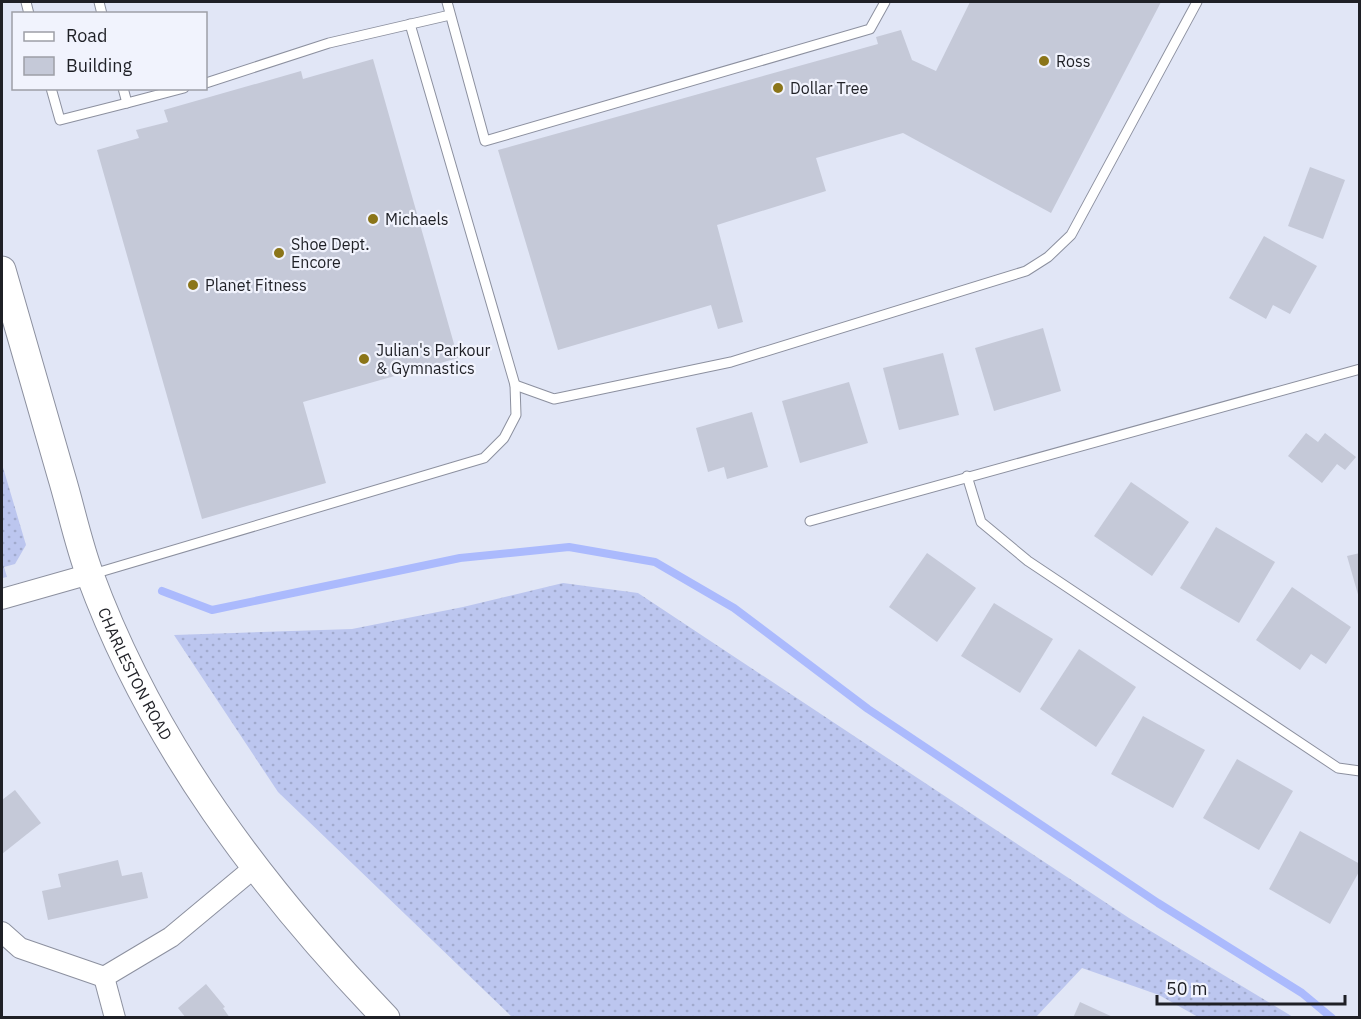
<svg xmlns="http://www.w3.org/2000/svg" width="1361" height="1019" viewBox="0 0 1361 1019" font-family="'IBM Plex Sans',sans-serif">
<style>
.grass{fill:url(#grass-dots)}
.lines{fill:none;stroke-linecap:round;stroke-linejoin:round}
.stream{stroke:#abbafd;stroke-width:8}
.building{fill:#c5c9d8}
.lane-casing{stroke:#8c909f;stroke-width:11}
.street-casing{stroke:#8c909f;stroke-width:22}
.secondary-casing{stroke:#8c909f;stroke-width:29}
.lane{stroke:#fff;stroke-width:9}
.street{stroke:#fff;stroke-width:20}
.secondary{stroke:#fff;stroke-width:27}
.poi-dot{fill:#8b7519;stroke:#f1f3fd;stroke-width:2}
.labels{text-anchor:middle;stroke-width:4.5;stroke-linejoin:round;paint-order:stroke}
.poi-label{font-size:16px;fill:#1f2026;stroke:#f1f3fd;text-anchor:start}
.street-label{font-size:16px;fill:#1f2026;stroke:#f1f3fd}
</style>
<defs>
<pattern id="grass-dots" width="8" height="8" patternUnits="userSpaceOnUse" patternTransform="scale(1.5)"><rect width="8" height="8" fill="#bcc6ef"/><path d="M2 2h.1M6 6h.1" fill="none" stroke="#a1aacd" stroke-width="1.8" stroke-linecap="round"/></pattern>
</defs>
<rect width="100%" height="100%" fill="#e1e6f6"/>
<!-- grass -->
<g class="grass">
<polygon points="2,464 26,545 15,564 4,567 7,577 2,578"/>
<polygon points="563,583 638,593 1129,918 1293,1017 1198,1017 1159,995 1082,968 1036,1017 512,1017 278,792 174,635 352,629 463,607"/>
</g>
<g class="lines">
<!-- stream -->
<polyline class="stream" points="162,591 212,610 460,558 569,547 655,562 734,608 868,709 1158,903 1302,993 1332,1018"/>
</g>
<!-- building -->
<g class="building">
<polygon points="970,2 1161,2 1051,213 903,133 816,158 826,191 717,225 743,322 718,329 711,305 558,350 498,150 878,44 876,37 901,30 912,60 936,71"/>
<polygon points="373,59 458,358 303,402 326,483 202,519 97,150 139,138 136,130 168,122 164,110 301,71 303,79"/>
<polygon points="1310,167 1345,180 1323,239 1288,226"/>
<polygon points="1264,236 1317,266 1290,314 1273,305 1266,319 1229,298"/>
<polygon points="1043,328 1061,391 994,411 975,348"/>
<polygon points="943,353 959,415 899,430 883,368"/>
<polygon points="849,382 868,443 800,463 782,401"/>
<polygon points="752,412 768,467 727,479 724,467 708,472 696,428"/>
<polygon points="1306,433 1318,442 1325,433 1356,457 1345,470 1337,464 1322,483 1288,456"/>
<polygon points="1131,482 1189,522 1152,576 1094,536"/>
<polygon points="1216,527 1275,562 1239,623 1180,588"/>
<polygon points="927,553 976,588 937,642 889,607"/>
<polygon points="1360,553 1360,598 1359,598 1347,556"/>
<polygon points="1292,587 1351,627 1326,664 1311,654 1300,670 1256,640"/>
<polygon points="994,603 1053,639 1020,693 961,656"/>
<polygon points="1079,649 1136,687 1096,747 1040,709"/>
<polygon points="1143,716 1205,750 1173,808 1111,774"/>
<polygon points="1237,759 1293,791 1259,850 1203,818"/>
<polygon points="15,790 41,823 2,854 2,800"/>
<polygon points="1300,831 1360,864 1360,870 1330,924 1269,889"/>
<polygon points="118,860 122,876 142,872 148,898 48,920 42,891 61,887 58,874"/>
<polygon points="206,984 225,1007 223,1008 230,1018 186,1018 178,1008"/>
<polygon points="1080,1002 1115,1018 1073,1018"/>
</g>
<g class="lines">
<defs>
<g id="lane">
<polyline points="26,2 29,14"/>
<polyline points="99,2 102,14"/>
<polyline points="447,2 485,141 870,29 885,2"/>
<polyline points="206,83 329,43 450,15"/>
<polyline points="51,88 60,120 127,103"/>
<polyline points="123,88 127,103 184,88"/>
<polyline points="515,385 554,399 731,362 1026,271 1048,257 1071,235 1197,2"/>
<polyline points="967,476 981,522 1028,561 1338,768 1360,771"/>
<polyline points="810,521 1360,369"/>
<polyline points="93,574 484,458 504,438 516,415 515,385 410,24"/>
</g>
<g id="street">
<polyline points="2,599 90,574"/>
<polyline points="2,932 20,948 104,977 171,937 255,867"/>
<polyline points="104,977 115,1018"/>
</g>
<g id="secondary">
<path id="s1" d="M2,270c19,68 39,136 59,205 10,33 17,68 29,100 62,169 172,314 296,443"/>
</g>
</defs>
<!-- lane casing -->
<use href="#lane" class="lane-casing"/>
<!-- street casing -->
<use href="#street" class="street-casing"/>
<!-- secondary casing -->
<use href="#secondary" class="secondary-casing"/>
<!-- lane -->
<use href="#lane" class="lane"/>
<!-- street -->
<use href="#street" class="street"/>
<!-- secondary -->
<use href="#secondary" class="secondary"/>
</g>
<!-- markers -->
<g class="poi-dot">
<circle cx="1044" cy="61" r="6"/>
<circle cx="778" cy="88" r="6"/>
<circle cx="373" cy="219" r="6"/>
<circle cx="279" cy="253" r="6"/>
<circle cx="193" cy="285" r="6"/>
<circle cx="364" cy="359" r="6"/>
</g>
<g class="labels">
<!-- poi labels -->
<g class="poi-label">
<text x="1056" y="67">Ross</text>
<text x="790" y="94">Dollar Tree</text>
<text x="385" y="225">Michaels</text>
<text x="291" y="250">Shoe Dept.<tspan x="291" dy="18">Encore</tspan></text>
<text x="205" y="291">Planet Fitness</text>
<text x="376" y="356">Julian's Parkour<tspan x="376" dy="18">&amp; Gymnastics</tspan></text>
</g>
<!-- street labels -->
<g class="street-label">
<text dy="6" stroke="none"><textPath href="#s1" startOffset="426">CHARLESTON ROAD</textPath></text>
</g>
</g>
<!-- border -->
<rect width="1361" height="1019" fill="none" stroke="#1f2026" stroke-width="6"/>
<!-- legend -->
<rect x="12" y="12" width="195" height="78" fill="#f1f3fd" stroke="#9d9fa7" stroke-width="1.5"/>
<rect x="24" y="32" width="30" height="9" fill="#ffffff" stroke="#9d9fa7" stroke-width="1.5"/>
<text x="66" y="42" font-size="18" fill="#1f2026">Road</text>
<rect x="24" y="57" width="30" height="18" fill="#c5c9d8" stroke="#9d9fa7" stroke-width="1.5"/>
<text x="66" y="72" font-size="18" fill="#1f2026">Building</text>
<!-- scale -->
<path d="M1157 995v9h188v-9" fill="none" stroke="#1f2026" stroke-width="3"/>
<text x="1166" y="995" font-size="18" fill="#1f2026" stroke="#f1f3fd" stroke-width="4.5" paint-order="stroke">50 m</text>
</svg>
